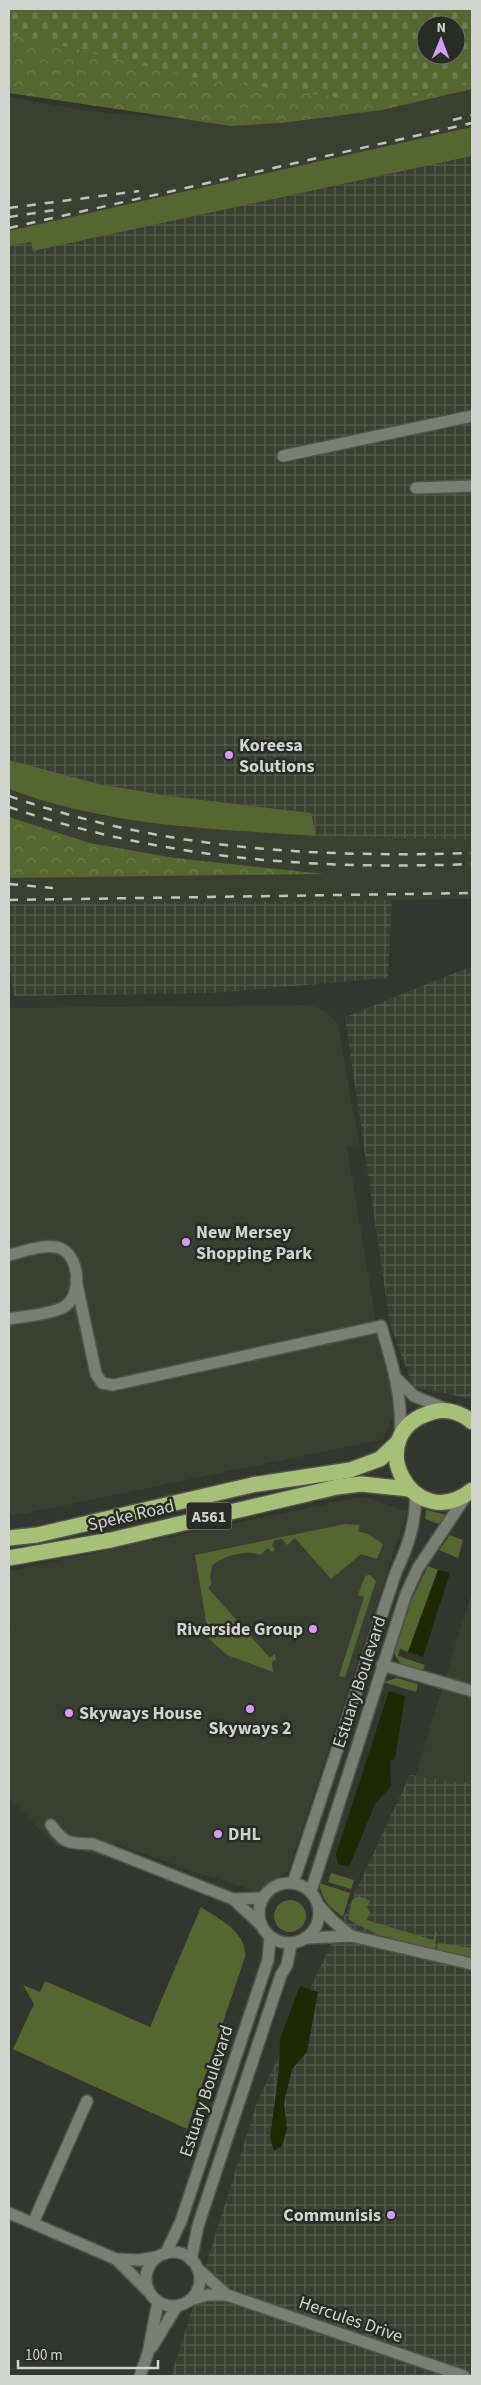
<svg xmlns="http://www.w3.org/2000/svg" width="481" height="2385" viewBox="0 0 481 2385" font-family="'Source Sans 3',sans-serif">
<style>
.built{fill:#3a4031}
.industrial{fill:url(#industrial-grid)}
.green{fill:#556731}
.forest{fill:url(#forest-crowns)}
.cemetery{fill:url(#cemetery-stones);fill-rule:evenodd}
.water{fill:#1e2903}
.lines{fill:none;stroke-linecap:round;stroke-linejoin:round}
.minor-casing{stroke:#51544c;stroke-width:14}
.highway-casing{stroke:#51544c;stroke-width:18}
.minor{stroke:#7a7e73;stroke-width:11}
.highway{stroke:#a6c077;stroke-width:15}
.rail{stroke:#c0c2bc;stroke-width:2.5;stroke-dasharray:9 9;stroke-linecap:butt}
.poi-dot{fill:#d79bf9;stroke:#292c23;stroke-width:2}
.labels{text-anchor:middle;stroke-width:5;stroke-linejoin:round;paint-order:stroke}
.shield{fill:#292c23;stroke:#9fa19a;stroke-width:1}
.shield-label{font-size:16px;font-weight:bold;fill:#d1d3cd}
.poi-label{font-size:18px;font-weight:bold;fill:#d1d3cd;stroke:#292c23;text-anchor:start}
.street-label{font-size:18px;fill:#d1d3cd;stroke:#292c23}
</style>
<defs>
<pattern id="industrial-grid" width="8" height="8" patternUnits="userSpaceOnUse" patternTransform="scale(1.25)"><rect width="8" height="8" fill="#3a4031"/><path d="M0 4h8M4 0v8" fill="none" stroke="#555b4e"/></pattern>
<pattern id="forest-crowns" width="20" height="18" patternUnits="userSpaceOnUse" patternTransform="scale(1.25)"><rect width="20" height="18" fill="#556731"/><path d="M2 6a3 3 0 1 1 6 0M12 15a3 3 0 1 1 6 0" fill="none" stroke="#6c7c4e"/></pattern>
<pattern id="cemetery-stones" width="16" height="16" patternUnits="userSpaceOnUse" patternTransform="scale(1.25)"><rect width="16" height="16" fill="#556731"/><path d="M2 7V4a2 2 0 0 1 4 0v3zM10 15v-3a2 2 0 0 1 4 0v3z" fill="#6c7c4e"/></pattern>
</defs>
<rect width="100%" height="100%" fill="#32362d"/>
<!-- built -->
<g class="built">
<polygon points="472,83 472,145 9,245 9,97 89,111 235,124"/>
<polygon points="9,789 98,815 185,827 316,836 472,840 472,899 9,904 9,878 323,874 175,858 90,843 9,817"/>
<polygon points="308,1005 325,1011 338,1024 359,1144 347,1146 379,1339 396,1409 384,1439 22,1514 9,1515 9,1008"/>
<polygon points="364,1496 407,1512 288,1871 256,1891 192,1871 115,1844 106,1857 55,1845 9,1798 9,1629 11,1628 9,1621 9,1571"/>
<polygon points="472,1591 472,1930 378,1898"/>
</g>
<!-- industrial -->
<g class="industrial">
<polygon points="472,156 472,840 316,836 311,813 170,796 99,784 9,760 9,246 31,242 33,251"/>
<polygon points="392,900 388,978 212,993 14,996 9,964 9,904"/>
<polygon points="472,966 472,1399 413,1387 390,1324 345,1017"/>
<polygon points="410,1775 472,1784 472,2376 171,2376 256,2105"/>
</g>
<!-- green -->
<g class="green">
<polygon points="472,127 472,156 33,251 31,242 9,246 9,231"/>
<path d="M9,760l90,24 71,12 141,17 5,23c-103,-7 -210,-10 -307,-47z"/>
<polygon points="426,1510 447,1515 439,1524 425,1519"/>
<path d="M345,1524l15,1 -2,6 10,3 15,10 -6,15 -16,-5 -30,25 -36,-41 -8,7 -5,-6 -7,1 -3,5 3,5 -3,2 -4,-4 -8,7c-11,-6 -39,1 -48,11l-2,12 2,5 -4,5 62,70 5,-4 1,7 -2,-1 -2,3 1,9 -46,-17 -18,-16 -14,-84z"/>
<polygon points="450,1535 463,1540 458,1558 439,1550"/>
<polygon points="428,1566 438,1570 408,1652 400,1649 398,1656 425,1665 422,1672 401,1665 394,1653 412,1599"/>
<polygon points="370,1575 376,1581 345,1677 339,1676 364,1597 358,1595 365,1576"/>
<polygon points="397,1678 418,1684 416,1692 383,1682"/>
<polygon points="331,1873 354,1880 351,1889 328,1882"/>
<path d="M319,1883l31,10 -7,24c-14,-10 -21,-17 -24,-34z"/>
<polygon points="359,1896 370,1901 367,1907 370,1912 367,1920 433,1940 435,1932 437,1933 434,1949 376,1934 348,1919 352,1900"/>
<circle cx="290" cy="1916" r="16"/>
<path d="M201,1907c18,12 46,25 44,50l-58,172 -174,-80 21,-45 -11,-19 17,7 5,-11 105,46z"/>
<polygon points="438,1943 472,1948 472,1958 437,1950"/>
</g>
<!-- forest -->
<g class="forest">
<polygon points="9,13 395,83 472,68 472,89 382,110 281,123 231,126 9,93"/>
<polygon points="9,817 90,843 175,858 324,874 9,878"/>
</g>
<!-- cemetery -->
<path class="cemetery" d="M9,9h463v74l-90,20 -192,-26 -126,-31 -55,-11zM426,25h30v30h-30z"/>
<!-- water -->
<g class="water">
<polygon points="438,1570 450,1573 423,1657 408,1652"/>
<polygon points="389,1691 405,1696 395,1759 390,1761 391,1786 375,1804 349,1867 338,1864 336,1854"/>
<polygon points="300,1986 318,1992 307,2052 292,2069 284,2103 287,2129 282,2146 274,2151 270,2138 279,2070 280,2039"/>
</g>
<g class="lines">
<defs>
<g id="minor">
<polyline points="283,456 472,416"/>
<polyline points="416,488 472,486"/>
<path d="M9,1255c14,-3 38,-13 53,-6 19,10 20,50 0,59 -16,7 -37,8 -53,11"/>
<path d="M76,1280l20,94 6,9 11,2 268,-59c11,37 22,71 19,110"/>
<polyline points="397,1379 414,1396 446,1409"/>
<polyline points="382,1665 472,1691"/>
<path d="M51,1825c14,20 18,18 42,19l140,55 28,26"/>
<circle cx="289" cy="1913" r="30"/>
<path d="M293,1883l103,-311c13,-28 19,-47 20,-78"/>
<polyline points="311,1891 406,1594 418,1568 466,1496"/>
<polyline points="233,1899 263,1898"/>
<polyline points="319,1906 333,1921 351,1936"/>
<polyline points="308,1938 351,1936 472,1964"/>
<polyline points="9,2213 116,2259 139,2260 157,2257"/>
<polyline points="33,2223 87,2101"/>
<circle cx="173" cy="2279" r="27"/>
<polyline points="166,2253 181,2221 268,1960 270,1937"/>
<polyline points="116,2259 148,2291"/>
<polyline points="191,2260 198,2226 281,1975 287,1965 291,1944"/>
<polyline points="197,2268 227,2295"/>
<polyline points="190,2300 207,2295 227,2295 464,2376"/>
<polyline points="152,2347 177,2306"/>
<polyline points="140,2376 148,2353 158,2302"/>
</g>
<g id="highway">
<path d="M472,1422c-10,-9 -25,-14 -39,-10 -75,20 -21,126 39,78"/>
<polyline points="9,1538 37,1535 252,1485 350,1470 380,1459 398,1442"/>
<polyline points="9,1558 111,1540 337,1487 361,1484 409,1489"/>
</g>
</defs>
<!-- minor casing -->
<use href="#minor" class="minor-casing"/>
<!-- highway casing -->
<use href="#highway" class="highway-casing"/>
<!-- minor -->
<use href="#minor" class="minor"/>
<!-- highway -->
<use href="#highway" class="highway"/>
<!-- rail -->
<g class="rail">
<polyline points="453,120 472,115"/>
<polyline points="9,208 139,191"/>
<polyline points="9,217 61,209"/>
<polyline points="9,228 472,123"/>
<path d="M9,796c152,53 303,62 463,57"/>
<path d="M9,807c152,52 303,63 463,57"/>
<polyline points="9,884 53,888"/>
<polyline points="9,900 472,893"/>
</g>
</g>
<!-- markers -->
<g class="poi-dot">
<circle cx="229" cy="755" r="5"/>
<circle cx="186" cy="1242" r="5"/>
<circle cx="313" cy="1629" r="5"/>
<circle cx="250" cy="1709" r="5"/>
<circle cx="69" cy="1713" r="5"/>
<circle cx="218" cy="1834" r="5"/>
<circle cx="391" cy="2215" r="5"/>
</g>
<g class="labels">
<!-- shield labels -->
<rect class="shield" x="186.5" y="1502.5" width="45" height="27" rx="4"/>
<g class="shield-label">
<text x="209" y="1522">A561</text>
</g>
<!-- poi labels -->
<g class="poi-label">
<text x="239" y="751">Koreesa<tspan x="239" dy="21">Solutions</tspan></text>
<text x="196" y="1238">New Mersey<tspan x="196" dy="21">Shopping Park</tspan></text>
<text x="303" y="1635" text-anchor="end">Riverside Group</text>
<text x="79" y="1719">Skyways House</text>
<text x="250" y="1734" text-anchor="middle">Skyways 2</text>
<text x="228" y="1840">DHL</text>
<text x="381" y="2221" text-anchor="end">Communisis</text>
</g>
<!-- street labels -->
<g class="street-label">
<text transform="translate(131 1515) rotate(-13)" y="6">Speke Road</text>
<text transform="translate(359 1682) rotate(-72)" y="6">Estuary Boulevard</text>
<text transform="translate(206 2091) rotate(-72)" y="6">Estuary Boulevard</text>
<text transform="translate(351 2319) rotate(19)" y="6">Hercules Drive</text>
</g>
</g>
<!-- border -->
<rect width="481" height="2385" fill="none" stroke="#d1d3cd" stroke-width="20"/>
<!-- north arrow -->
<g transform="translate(441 40) rotate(1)"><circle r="24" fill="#292c23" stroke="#6c6f67"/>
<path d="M0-4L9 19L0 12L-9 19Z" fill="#d79bf9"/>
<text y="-8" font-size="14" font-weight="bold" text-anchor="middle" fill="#d1d3cd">N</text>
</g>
<!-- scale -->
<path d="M18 2360v8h140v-8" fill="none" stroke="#d1d3cd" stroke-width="2.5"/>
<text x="25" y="2360" font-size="15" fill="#d1d3cd" stroke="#292c23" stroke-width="4" paint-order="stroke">100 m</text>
</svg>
